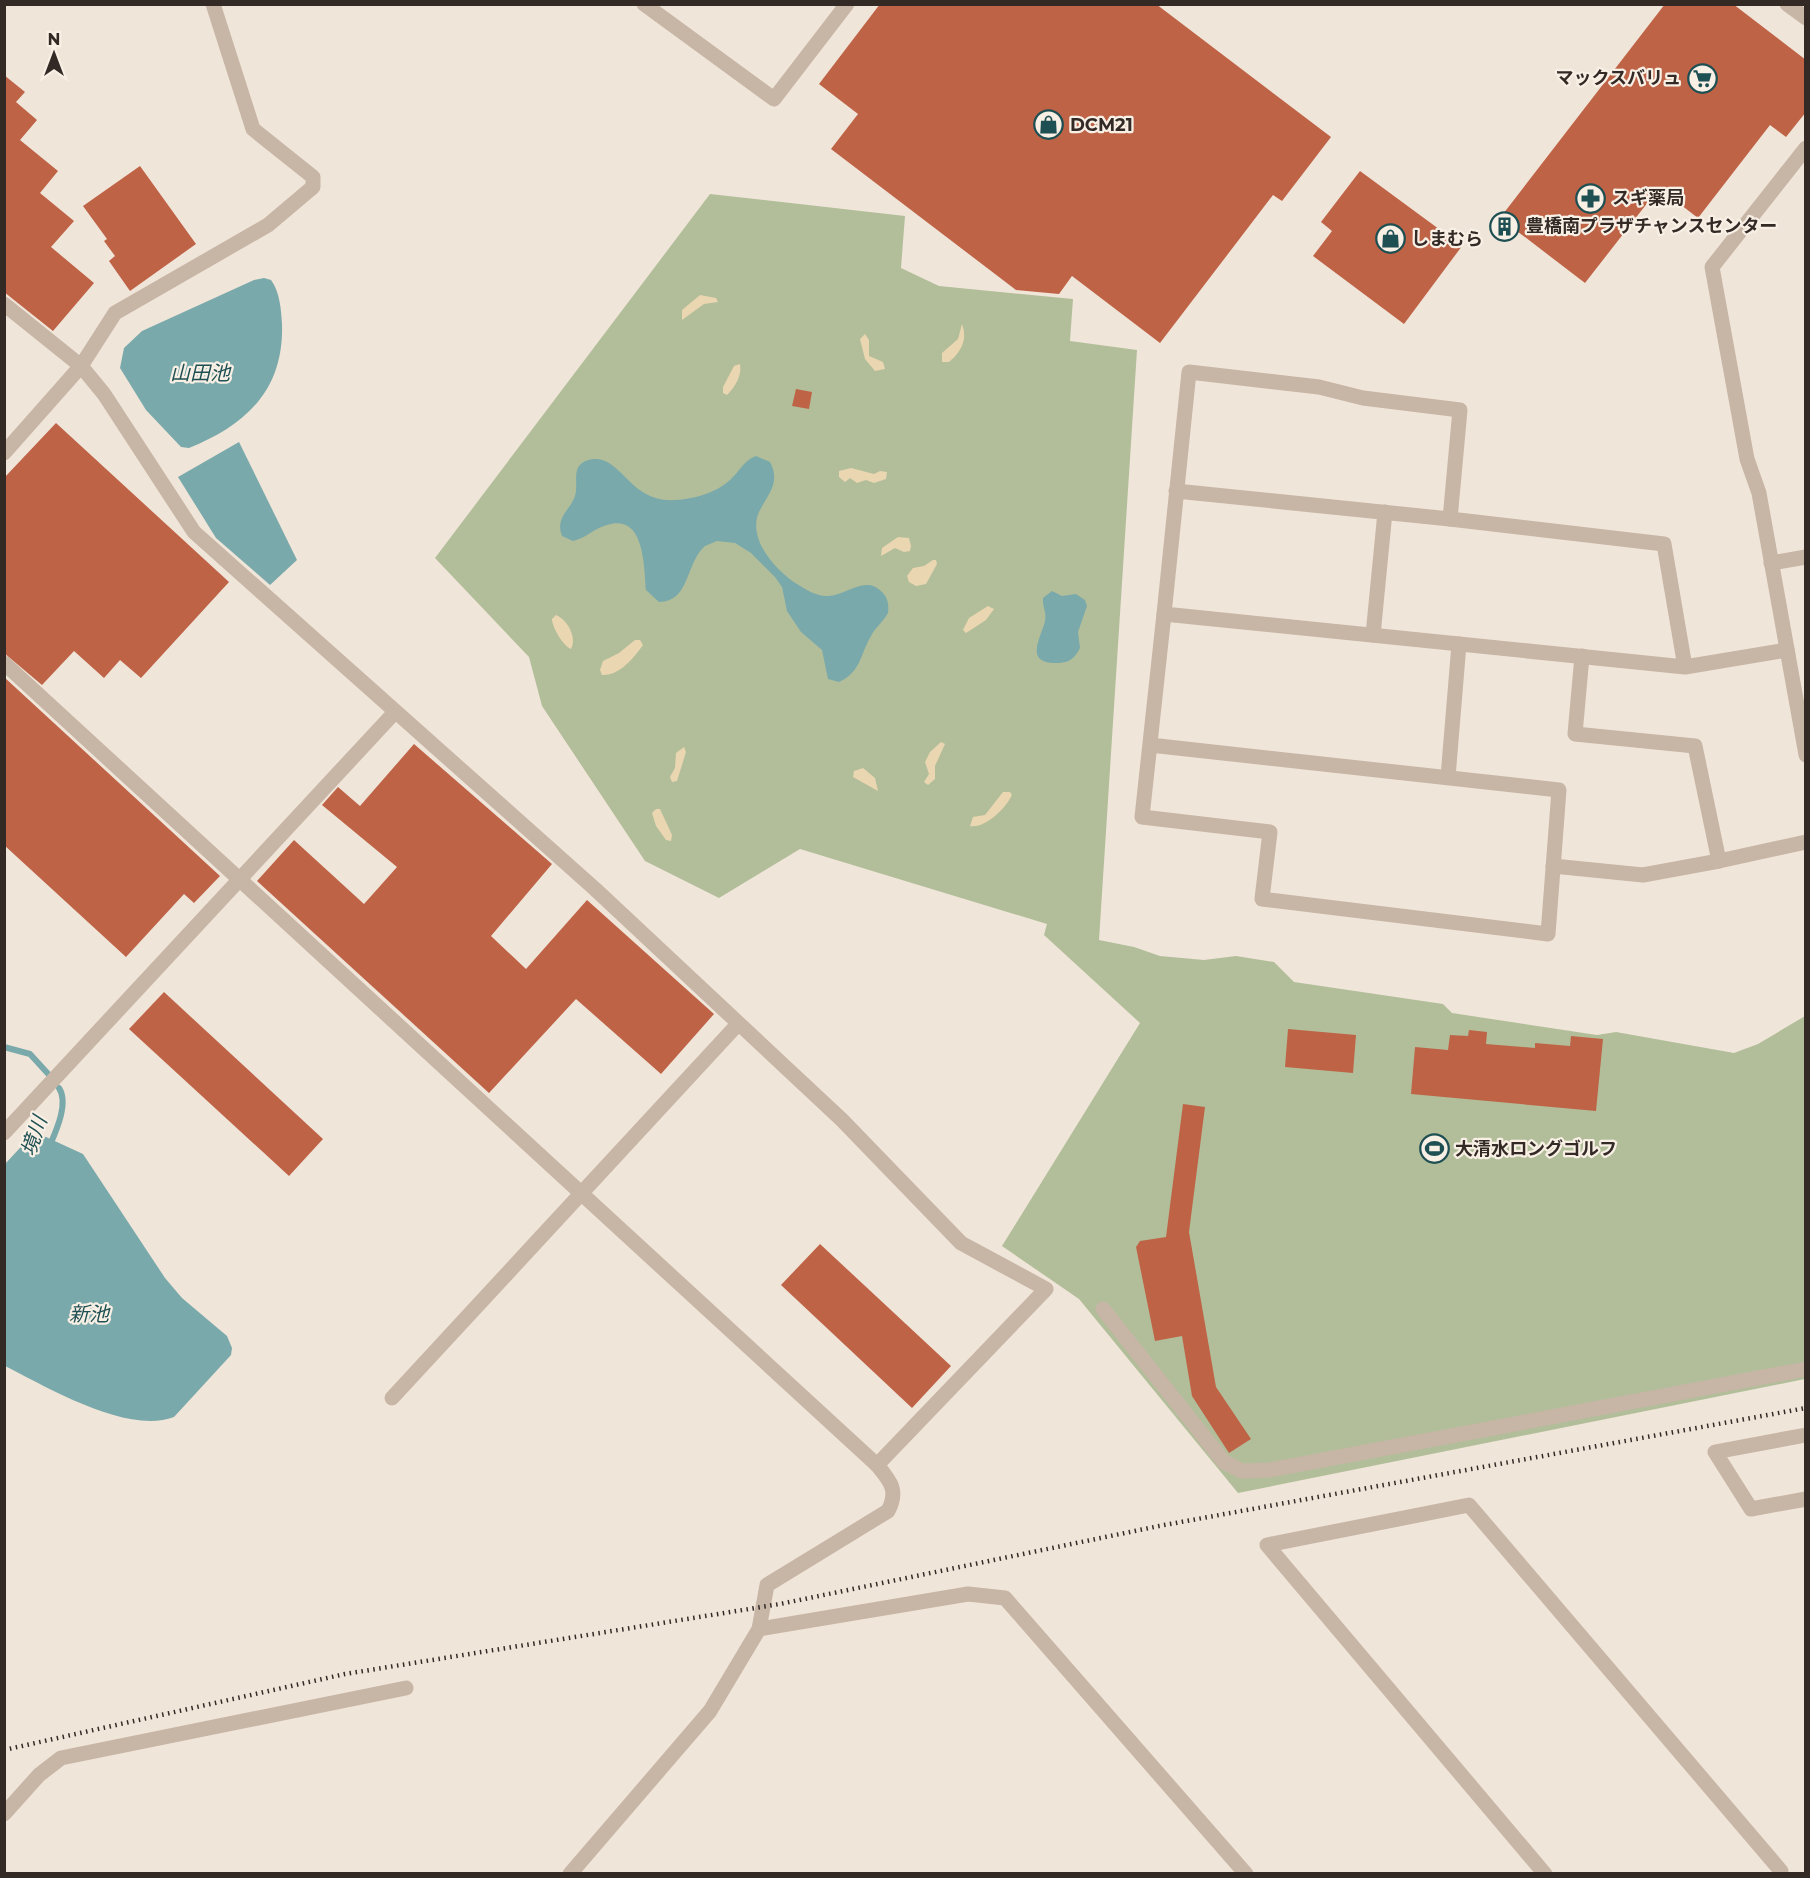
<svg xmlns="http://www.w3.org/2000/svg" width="1810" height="1878" viewBox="0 0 1810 1878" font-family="Montserrat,'Noto Sans JP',sans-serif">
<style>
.green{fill:#b2be9a}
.sand{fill:#ead6b1}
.water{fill:#7aa9ab}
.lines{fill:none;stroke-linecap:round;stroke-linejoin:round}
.stream{stroke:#7aa9ab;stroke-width:6}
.building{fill:#bf6347}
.minor{stroke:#c7b5a6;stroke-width:15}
.rail{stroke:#332a26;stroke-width:4.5;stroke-dasharray:1.5 4.5;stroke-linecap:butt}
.labels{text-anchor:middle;stroke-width:4.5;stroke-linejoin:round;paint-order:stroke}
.poi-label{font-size:18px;font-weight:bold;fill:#332a26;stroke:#f8efe5;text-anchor:start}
.water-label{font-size:20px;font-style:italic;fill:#1e4f52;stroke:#f8efe5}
</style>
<rect width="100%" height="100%" fill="#f0e5d9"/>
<!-- green -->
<polygon class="green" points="710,194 905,216 901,268 939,286 1073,299 1070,341 1137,350 1099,940 1134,947 1160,956 1204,960 1236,956 1274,962 1294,982 1443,1004 1452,1013 1597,1035 1616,1032 1734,1053 1758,1044 1805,1016 1805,1379 1238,1493 1079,1299 1002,1246 1140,1023 1044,935 1047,924 800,849 719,898 645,861 542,706 529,657 435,558"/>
<!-- sand -->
<g class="sand">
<polygon points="700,295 716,298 718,302 704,304 682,320 682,310"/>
<path d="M962,324c6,16 -1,28 -13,38h-7v-9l16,-14z"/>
<polygon points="865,334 869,340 869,356 883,362 885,369 875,371 865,359 860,339"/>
<path d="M740,364c2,12 -5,23 -13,31l-4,-2v-6l11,-21z"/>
<polygon points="851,468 874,474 880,471 887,472 886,479 874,483 866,480 857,483 850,478 845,482 839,477 839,471"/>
<polygon points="898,537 909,538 911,546 910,551 904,552 895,548 881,556 882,548"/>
<polygon points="933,560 936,560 937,564 926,584 916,586 909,582 907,576 913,568 924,566"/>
<polygon points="988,606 994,609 986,620 966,633 963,630 969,618"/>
<path d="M556,615c12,5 21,23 15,34 -8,-3 -19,-22 -19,-30z"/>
<path d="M635,640h5l3,5c-10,14 -24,31 -41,30l-2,-5 3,-9 16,-8z"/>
<polygon points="941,742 945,744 935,766 935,779 928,785 924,782 929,774 925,762 930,752"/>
<polygon points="684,747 686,752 677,781 672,782 670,777 675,768 676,753"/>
<polygon points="863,768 875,778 878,791 853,777 854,771"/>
<path d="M1003,792h7l2,3c-6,13 -27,34 -42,31l3,-9 12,-2z"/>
<polygon points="656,809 660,809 672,835 671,841 666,840 656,826 652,813"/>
</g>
<!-- water -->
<g class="water">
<path d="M264,278l7,2c9,12 10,30 11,44 2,66 -36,101 -93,124l-8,-1 -35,-37 -26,-42 4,-20 18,-17 112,-51z"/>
<polygon points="239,442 297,560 270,585 216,538 178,477"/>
<path d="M756,456l14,6c11,21 -2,32 -11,50 -12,27 17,59 38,72 8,5 19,12 29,12 20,1 38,-22 56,-4 6,6 7,13 6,21 -5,9 -13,15 -17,23 -11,19 -10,36 -32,46l-11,-3 -6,-29 -21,-18 -14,-21 -5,-24 -7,-10 -24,-24 -16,-10 -18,-2 -12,5c-20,18 -15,56 -46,56l-13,-12c-2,-23 -1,-77 -39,-65 -12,3 -21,13 -34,16l-11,-5c-8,-21 12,-27 14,-45 1,-8 -2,-20 4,-26 4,-5 11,-6 17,-6 26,2 35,44 78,41 19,-1 41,-7 55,-20 10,-9 13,-19 26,-24z"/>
<path d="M1052,591l10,5 14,-2 9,6 2,6 -9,26 2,16c-5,10 -11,15 -22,15 -35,1 -17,-25 -13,-42 2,-8 -3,-15 -2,-23z"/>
<path d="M32,1135l14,2 37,17 82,124 17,20 45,38 5,12 -1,7 -57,62c-47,18 -127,-30 -169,-51v-202z"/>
</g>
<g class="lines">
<!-- stream -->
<g class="stream">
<polyline points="4,1047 30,1054 51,1077"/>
<path d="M50,1145c6,-14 19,-42 9,-57"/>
</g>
</g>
<!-- building -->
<g class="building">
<polygon points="880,4 1156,4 1331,137 1282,201 1273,195 1160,343 1072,276 1059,294 1016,290 831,149 858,114 819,84"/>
<polygon points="1665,4 1733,4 1806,60 1806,112 1786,137 1770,125 1698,218 1659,188 1585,283 1500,218"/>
<polygon points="4,75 25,92 16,102 37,120 20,140 58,171 40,193 74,221 51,247 94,283 53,331 4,292"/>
<polygon points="140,166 196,244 130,291 109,261 115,256 104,241 107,239 83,206"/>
<polygon points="1360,171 1462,246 1404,324 1313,256 1332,231 1321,222"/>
<polygon points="796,389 812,392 809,409 792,406"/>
<polygon points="56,423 229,582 141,678 120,660 104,678 74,651 42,685 4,653 4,478"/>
<polygon points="4,677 220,876 194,903 184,894 126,957 4,845"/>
<polygon points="414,744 552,864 491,936 526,969 587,900 714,1014 661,1074 576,999 489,1093 257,881 294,840 364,904 397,867 322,805 338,787 360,806"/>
<polygon points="164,992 323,1139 289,1176 129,1029"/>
<polygon points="1288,1029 1356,1035 1353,1073 1285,1067"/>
<polygon points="1469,1030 1487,1032 1486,1044 1535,1048 1535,1043 1570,1046 1571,1036 1603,1039 1596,1111 1411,1094 1415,1047 1448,1050 1450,1035 1468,1036"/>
<polygon points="1183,1104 1205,1107 1189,1232 1216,1387 1251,1439 1229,1453 1192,1396 1182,1336 1155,1341 1136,1247 1140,1241 1166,1237"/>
<polygon points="820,1244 951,1366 912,1408 781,1285"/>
</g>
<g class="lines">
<!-- minor -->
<g class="minor">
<polyline points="644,4 774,99 847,4"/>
<polyline points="1787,4 1806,18"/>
<polyline points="1806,148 1712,267 1747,459 1759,493 1806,755"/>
<polyline points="4,304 81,366 104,394 194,532 595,889 842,1120 961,1243 1046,1289 877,1465"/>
<polyline points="4,453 81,366 115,313 268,225 313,187 313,177 253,129 213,4"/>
<polyline points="1176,491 1450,519"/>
<polyline points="1771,563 1806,557"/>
<polyline points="1373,635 1385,512"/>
<polyline points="1582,656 1575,734 1695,746 1719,861 1806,842"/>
<path d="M4,663l873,802c13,16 22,25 11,46l-121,74 -8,44 -49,82 -140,163"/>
<polyline points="1685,667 1664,544 1450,519 1460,410 1363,398 1319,387 1189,372 1164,614 1685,667 1787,650"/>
<polyline points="1150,745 1559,790 1548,934 1262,899 1270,832 1142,817 1164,614"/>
<polyline points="1448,777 1459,644"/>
<polyline points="1553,866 1643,875 1719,861"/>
<polyline points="4,1133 395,712"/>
<polyline points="1103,1309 1224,1462 1242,1471 1270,1470 1806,1369"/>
<polyline points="392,1398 738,1024"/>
<polyline points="1806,1435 1715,1452 1751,1509 1806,1499"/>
<polyline points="759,1629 968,1594 1005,1598 1246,1874"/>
<polyline points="4,1814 39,1775 61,1758 406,1688"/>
<polyline points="1545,1874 1267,1545 1469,1505 1781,1871"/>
</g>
<!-- rail -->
<polyline class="rail" points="4,1750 345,1674 780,1604 1159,1526 1806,1408"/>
</g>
<!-- icons -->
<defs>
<symbol id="supermarket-ring" viewBox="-11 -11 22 22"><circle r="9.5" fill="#f8efe5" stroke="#1e4f52" stroke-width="1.5"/><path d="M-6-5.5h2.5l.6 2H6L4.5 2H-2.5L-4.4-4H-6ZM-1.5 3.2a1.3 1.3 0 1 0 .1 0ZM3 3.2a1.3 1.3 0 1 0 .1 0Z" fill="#1e4f52"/></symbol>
<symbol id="shop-ring" viewBox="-11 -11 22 22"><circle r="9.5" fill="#f8efe5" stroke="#1e4f52" stroke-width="1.5"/><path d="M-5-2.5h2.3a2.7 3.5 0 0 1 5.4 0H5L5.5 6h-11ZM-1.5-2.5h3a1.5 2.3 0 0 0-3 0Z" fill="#1e4f52"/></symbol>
<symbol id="pharmacy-ring" viewBox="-11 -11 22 22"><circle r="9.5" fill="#f8efe5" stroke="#1e4f52" stroke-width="1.5"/><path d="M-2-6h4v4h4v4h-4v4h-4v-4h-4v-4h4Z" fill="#1e4f52"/></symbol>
<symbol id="building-ring" viewBox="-11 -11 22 22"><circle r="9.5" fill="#f8efe5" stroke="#1e4f52" stroke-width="1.5"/><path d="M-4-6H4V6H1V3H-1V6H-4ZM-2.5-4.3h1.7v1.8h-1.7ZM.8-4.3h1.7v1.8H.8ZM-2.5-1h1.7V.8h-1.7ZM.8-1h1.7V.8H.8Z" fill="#1e4f52"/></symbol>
<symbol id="stadium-ring" viewBox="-11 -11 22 22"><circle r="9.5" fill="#f8efe5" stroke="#1e4f52" stroke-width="1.5"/><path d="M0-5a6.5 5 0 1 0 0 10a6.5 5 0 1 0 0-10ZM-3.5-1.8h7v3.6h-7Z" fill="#1e4f52"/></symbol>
</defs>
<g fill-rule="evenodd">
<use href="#supermarket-ring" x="1686" y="62" width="33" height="33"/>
<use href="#shop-ring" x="1032" y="108" width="33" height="33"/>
<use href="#pharmacy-ring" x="1574" y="182" width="33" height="33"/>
<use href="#building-ring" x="1488" y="210" width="33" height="33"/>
<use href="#shop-ring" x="1374" y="222" width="33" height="33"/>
<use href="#stadium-ring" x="1418" y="1132" width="33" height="33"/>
</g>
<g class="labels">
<!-- poi labels -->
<g class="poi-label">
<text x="1681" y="84" text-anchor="end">マックスバリュ</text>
<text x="1070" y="131">DCM21</text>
<text x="1612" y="204">スギ薬局</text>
<text x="1526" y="232">豊橋南プラザチャンスセンター</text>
<text x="1411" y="245">しまむら</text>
<text x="1455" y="1155">大清水ロングゴルフ</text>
</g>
<!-- water labels -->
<g class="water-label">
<text x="200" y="380">山田池</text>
<text transform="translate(34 1136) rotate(-71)" y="7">境川</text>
<text x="89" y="1321">新池</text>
</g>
</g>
<!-- border -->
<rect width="1810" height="1878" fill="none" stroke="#332a26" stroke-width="12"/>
<!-- north arrow -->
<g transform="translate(54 54)" stroke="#f8efe5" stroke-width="4.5" paint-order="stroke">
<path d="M0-4.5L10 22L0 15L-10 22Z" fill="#332a26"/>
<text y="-9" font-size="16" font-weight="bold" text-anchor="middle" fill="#332a26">N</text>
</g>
</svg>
